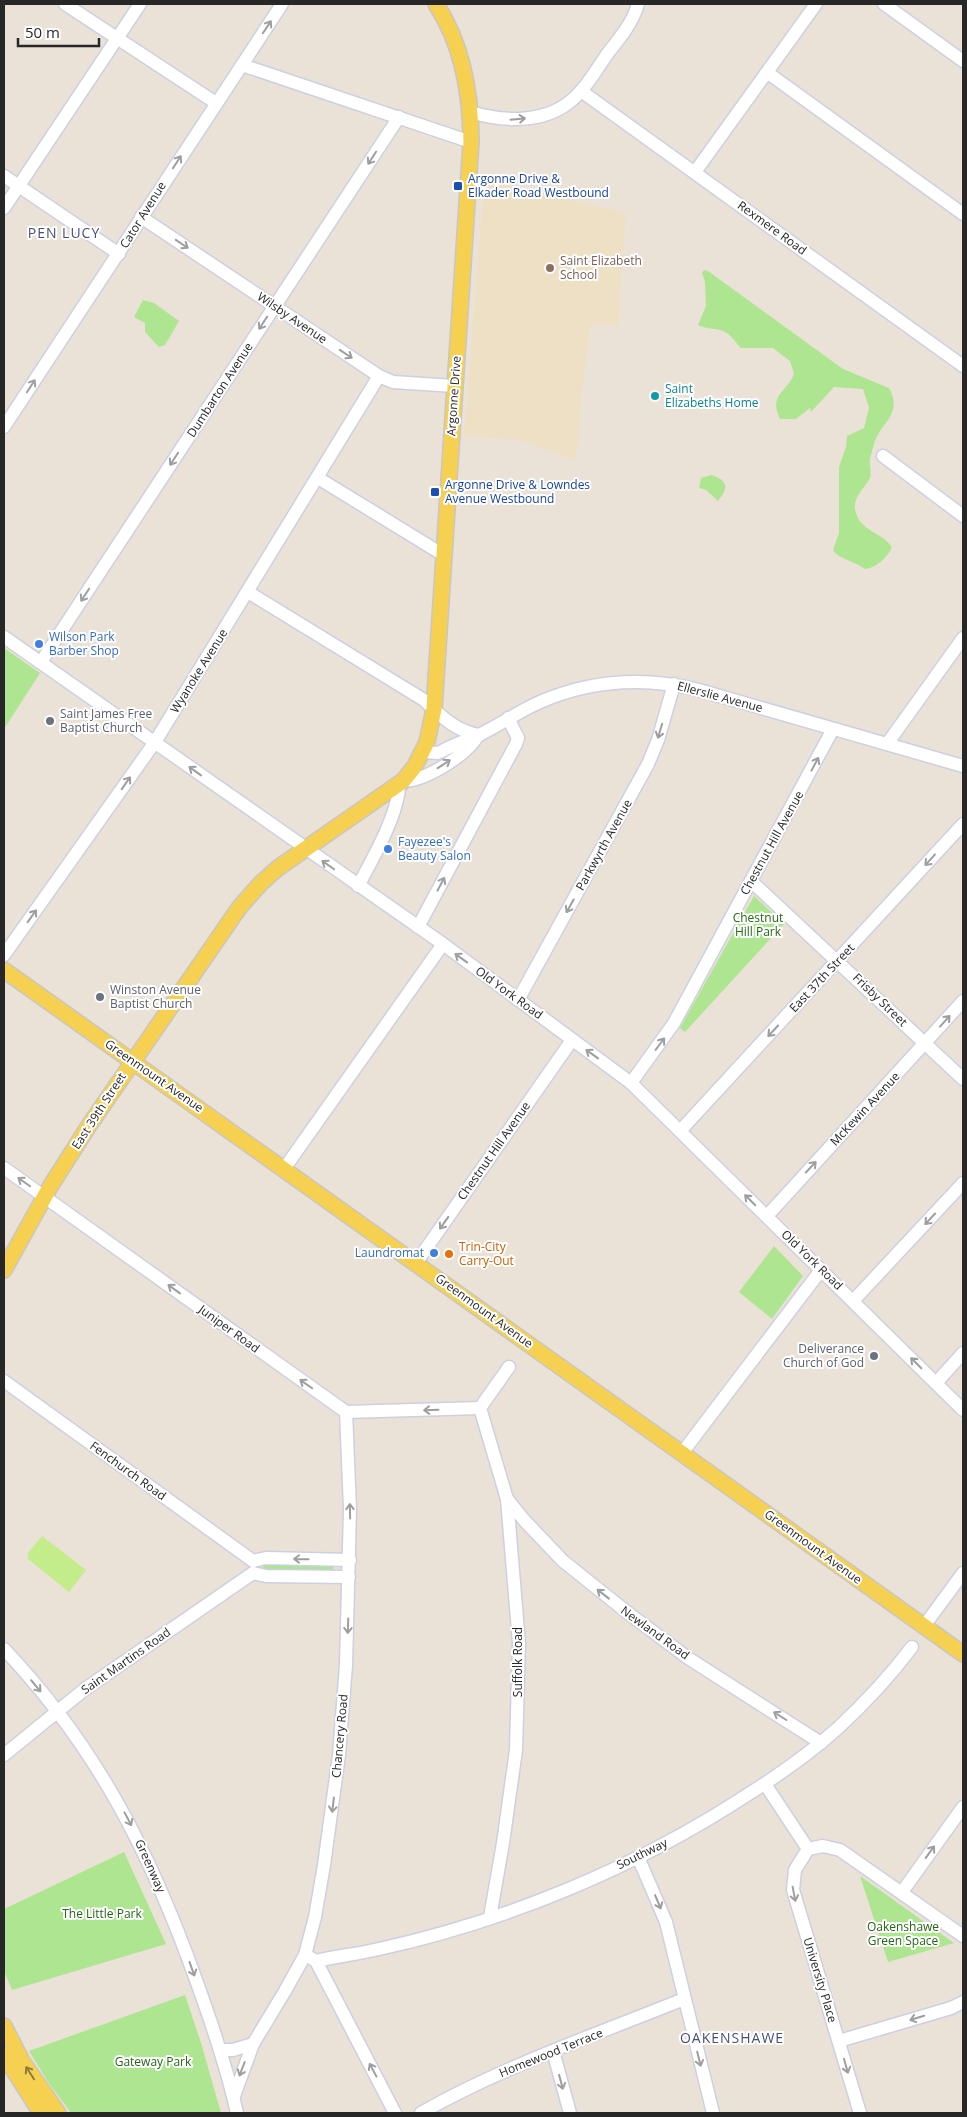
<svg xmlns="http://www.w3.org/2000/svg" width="967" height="2117" viewBox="0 0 967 2117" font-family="'Open Sans',sans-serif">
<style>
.education{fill:#eee0c5}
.green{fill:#ade590}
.pitch{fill:#c3ed8b}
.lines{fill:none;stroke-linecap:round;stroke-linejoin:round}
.minor-casing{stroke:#ccd0e1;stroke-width:15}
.major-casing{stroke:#c7c7c7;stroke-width:18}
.minor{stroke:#fff;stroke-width:12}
.major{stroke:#f6d050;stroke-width:15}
.oneway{stroke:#9e9e9e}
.oneway2{stroke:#8e7c3c}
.transit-dot{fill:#1a4fb4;stroke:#fff;stroke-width:2}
.education-dot{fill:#8d6e63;stroke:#fff;stroke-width:2}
.culture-dot{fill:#0f9aa8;stroke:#fff;stroke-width:2}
.shop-dot{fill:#3f7fe0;stroke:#fff;stroke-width:2}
.worship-dot{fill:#6b7280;stroke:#fff;stroke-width:2}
.food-dot{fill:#e8710a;stroke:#fff;stroke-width:2}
.labels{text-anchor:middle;stroke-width:4;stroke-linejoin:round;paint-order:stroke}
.transit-label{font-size:12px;fill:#164399;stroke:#fff;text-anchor:start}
.street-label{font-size:12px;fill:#272727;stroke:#fff}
.education-label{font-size:12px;fill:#785e54;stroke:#fff;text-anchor:start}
.culture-label{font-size:12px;fill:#0d838f;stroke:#fff;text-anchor:start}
.shop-label{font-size:12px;fill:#366cbe;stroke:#fff;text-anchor:start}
.worship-label{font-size:12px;fill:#5b616d;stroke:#fff;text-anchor:start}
.park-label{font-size:12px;fill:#266516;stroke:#fff}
.food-label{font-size:12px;fill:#c56008;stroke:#fff;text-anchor:start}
.neighbourhood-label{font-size:14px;letter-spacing:1px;fill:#464f79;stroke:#fff}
</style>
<rect width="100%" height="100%" fill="#ebe2d7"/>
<!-- education -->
<polygon class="education" points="484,181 626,213 618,326 591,324 582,388 579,439 574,460 519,440 464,436"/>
<!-- green -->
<g class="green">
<path d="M704,270l4,1 135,98 46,19c15,26 -10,36 -15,56 -1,4 -3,10 -4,15 -1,6 2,13 0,19 -5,10 -17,19 -15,31 4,23 26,22 37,38 -4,10 -16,21 -27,22 -9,-7 -28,-11 -32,-19l6,-17v-66l7,-20 1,-11 17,-8 5,-20 -6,-19 -29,-2 -23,25 -1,-4 -14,11h-16c-12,-24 7,-27 14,-45l-4,-13 -17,-13h-32c-6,-6 -10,-14 -18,-17 -9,-3 -17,-2 -25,-6l8,-19 -1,-24 -3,-9z"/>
<polygon points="143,300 154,303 179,321 165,345 159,347 145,332 145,323 134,317"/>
<path d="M711,475c17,5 18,13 7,26l-12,-11 -7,-2 2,-10z"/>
<polygon points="4,648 40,673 4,729"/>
<polygon points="754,896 784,924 685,1032 680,1028"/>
<polygon points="774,1246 803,1276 772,1319 739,1292"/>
<polygon points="266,1562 334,1565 333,1571 265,1571 262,1569"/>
<polygon points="124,1852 166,1944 12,1990 4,1971 4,1909"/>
<polygon points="860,1876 954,1943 888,1962"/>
<polygon points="185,1995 201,2043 221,2113 71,2113 48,2082 29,2051"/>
</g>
<!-- pitch -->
<polygon class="pitch" points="42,1536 86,1570 69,1592 28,1559 28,1553"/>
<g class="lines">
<defs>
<g id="minor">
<polyline points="65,4 216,103"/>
<polyline points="884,4 963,61"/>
<polyline points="242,65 471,142"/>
<polyline points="768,73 963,214"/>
<polyline points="581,91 963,366"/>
<path d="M470,112c31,9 69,12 97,-8 17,-12 29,-34 41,-51 12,-15 25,-31 30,-49"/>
<polyline points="695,172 816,4"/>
<polyline points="4,176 119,254"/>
<polyline points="4,208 140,4"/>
<polyline points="141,217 379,376 393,382 454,386"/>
<polyline points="4,427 282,4"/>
<polyline points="883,456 963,516"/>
<polyline points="318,478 442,554"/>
<path d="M248,592l176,108c17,16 31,31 55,35"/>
<polyline points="4,637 443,944 631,1083 963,1410"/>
<polyline points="41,662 399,117"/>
<polyline points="887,744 963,638"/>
<path d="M423,752l15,1 6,-3c11,-6 24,-10 35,-15 21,-10 40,-24 61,-33 51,-22 106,-25 159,-12l264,76"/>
<path d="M403,781c22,0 62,-25 74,-44"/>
<polyline points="751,881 963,1079"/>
<path d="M358,886c14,-26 40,-71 41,-100"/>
<polyline points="418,927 516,744 518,738 508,718"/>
<polyline points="4,955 155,742 379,376"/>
<polyline points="518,1000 648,764 658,740 674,684"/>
<polyline points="631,1083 674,1023 833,729"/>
<polyline points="680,1131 963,824"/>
<polyline points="4,1168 346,1412 480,1408"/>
<polyline points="284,1169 443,944"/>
<polyline points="767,1216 963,1001"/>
<polyline points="416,1263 572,1040"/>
<polyline points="853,1301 963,1183"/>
<polyline points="4,1381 253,1561"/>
<polyline points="936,1383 963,1353"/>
<polyline points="480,1408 507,1499 519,1643 516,1750 503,1843 490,1917"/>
<polyline points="480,1408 509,1367"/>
<polyline points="682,1453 821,1270"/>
<polyline points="507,1499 524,1520 563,1561 628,1613 688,1658 821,1743"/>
<polyline points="253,1561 266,1558 350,1560"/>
<polyline points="253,1573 266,1576 349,1577"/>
<polyline points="924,1626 963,1573"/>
<path d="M4,1649c93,98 147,205 192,331 16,44 31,88 41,133"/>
<polyline points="4,1755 85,1689 253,1573"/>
<polyline points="765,1784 808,1849"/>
<polyline points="808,1849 795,1870 793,1890 860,2113"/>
<polyline points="808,1849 823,1846 840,1850 963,1936"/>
<polyline points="638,1857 666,1922 713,2113"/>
<polyline points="902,1892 963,1807"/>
<polyline points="309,1957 316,1961 395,2113"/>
<path d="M316,1961c21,-5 42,-7 63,-12 128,-28 258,-82 368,-154 32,-20 63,-42 91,-67 27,-25 52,-52 74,-81"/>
<polyline points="839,2041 951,2008 963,2002"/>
<polyline points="220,2050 233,2050 253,2044"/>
<polyline points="553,2051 570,2113"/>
<polyline points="234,2096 253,2044 285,1991 305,1955 315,1917 324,1865 339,1755 346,1665 350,1509 346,1412"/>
<path d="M421,2113c83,-47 174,-78 263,-114"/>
</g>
<g id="major">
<polyline points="4,970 963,1654"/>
<path d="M4,1270l46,-83 38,-60 151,-219 22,-25 17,-15 125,-87 12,-15 12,-24 7,-33 37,-567c0,-47 -9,-98 -35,-138"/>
<polyline points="4,2026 22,2061 58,2113"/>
<polyline points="4,2055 41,2113"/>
</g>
</defs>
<!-- minor casing -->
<use href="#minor" class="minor-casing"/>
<!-- major casing -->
<use href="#major" class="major-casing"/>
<!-- minor -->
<use href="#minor" class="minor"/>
<!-- major -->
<use href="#major" class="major"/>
</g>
<!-- one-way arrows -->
<defs><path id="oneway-shaft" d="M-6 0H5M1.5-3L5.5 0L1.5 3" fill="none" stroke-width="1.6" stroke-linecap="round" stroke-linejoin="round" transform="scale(1.25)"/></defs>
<g class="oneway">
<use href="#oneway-shaft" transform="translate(267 27) rotate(-56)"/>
<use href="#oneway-shaft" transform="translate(518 119) rotate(-5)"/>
<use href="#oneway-shaft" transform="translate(372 158) rotate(123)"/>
<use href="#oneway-shaft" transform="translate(177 162) rotate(-57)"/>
<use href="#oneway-shaft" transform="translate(182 244) rotate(34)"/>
<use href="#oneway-shaft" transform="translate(263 323) rotate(123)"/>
<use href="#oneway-shaft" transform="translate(346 354) rotate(34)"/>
<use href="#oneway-shaft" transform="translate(31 386) rotate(-57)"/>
<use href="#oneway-shaft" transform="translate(174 459) rotate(123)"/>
<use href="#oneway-shaft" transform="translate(85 595) rotate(123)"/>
<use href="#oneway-shaft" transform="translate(660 731) rotate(107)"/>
<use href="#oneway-shaft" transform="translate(444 764) rotate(-33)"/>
<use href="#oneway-shaft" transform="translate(815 764) rotate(-62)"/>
<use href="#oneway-shaft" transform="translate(195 771) rotate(-144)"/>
<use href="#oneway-shaft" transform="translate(126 783) rotate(-55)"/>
<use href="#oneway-shaft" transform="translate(930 860) rotate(132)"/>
<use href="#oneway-shaft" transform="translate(328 865) rotate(-145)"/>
<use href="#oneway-shaft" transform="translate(441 884) rotate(-62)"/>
<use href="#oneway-shaft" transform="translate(570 906) rotate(119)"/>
<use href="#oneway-shaft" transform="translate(32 916) rotate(-55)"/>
<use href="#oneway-shaft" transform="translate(461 958) rotate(-144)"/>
<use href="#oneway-shaft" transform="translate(945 1021) rotate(-48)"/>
<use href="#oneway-shaft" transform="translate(773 1031) rotate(133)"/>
<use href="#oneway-shaft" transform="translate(660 1044) rotate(-53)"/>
<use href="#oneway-shaft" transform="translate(592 1054) rotate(-144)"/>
<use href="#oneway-shaft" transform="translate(811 1167) rotate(-47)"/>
<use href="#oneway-shaft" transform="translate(24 1182) rotate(-145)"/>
<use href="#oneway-shaft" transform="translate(750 1200) rotate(-135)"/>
<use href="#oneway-shaft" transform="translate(930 1219) rotate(133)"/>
<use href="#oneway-shaft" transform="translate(444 1223) rotate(125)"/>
<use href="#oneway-shaft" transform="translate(174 1289) rotate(-144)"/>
<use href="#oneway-shaft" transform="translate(916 1363) rotate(-135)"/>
<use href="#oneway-shaft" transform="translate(306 1384) rotate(-145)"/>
<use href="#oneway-shaft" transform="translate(431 1410) rotate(178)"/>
<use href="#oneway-shaft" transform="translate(350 1511) rotate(-91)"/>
<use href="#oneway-shaft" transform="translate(301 1559) rotate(-179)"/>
<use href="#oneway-shaft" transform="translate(603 1594) rotate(-142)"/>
<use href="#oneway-shaft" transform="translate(348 1626) rotate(92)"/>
<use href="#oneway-shaft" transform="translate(36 1686) rotate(50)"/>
<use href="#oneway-shaft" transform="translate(780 1716) rotate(-148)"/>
<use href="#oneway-shaft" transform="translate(333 1805) rotate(97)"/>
<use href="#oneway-shaft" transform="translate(128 1819) rotate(62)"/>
<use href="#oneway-shaft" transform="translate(930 1852) rotate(-54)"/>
<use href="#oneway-shaft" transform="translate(794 1894) rotate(79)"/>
<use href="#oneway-shaft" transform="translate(658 1902) rotate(67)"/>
<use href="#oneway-shaft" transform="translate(192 1969) rotate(70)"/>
<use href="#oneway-shaft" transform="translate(917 2018) rotate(163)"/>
<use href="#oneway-shaft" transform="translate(699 2059) rotate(76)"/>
<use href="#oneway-shaft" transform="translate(846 2066) rotate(74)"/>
<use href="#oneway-shaft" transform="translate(242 2069) rotate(111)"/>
<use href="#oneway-shaft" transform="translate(373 2070) rotate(-118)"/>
<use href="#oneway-shaft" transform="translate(561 2082) rotate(75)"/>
</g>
<use class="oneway2" href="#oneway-shaft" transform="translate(30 2073) rotate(-123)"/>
<!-- markers -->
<g class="transit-dot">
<rect x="453" y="181" width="10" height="10" rx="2.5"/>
<rect x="430" y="487" width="10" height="10" rx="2.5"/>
</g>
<circle class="education-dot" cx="550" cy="268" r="5"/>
<circle class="culture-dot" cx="655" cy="396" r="5"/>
<g class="shop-dot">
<circle cx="39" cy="644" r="5"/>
<circle cx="388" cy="849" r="5"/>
<circle cx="434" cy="1253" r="5"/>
</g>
<g class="worship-dot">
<circle cx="50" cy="721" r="5"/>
<circle cx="100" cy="997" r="5"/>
<circle cx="874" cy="1356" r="5"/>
</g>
<circle class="food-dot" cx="449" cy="1254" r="5"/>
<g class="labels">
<!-- transit labels -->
<g class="transit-label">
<text x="468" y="183">Argonne Drive &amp;<tspan x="468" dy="14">Elkader Road Westbound</tspan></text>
<text x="445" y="489">Argonne Drive &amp; Lowndes<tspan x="445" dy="14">Avenue Westbound</tspan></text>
</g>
<!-- street labels -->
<g class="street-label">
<text transform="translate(143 215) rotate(-58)" y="4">Cator Avenue</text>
<text transform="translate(772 228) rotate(36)" y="4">Rexmere Road</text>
<text transform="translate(292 318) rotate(34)" y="4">Wilsby Avenue</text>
<text transform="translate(220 390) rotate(-57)" y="4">Dumbarton Avenue</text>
<text transform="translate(454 396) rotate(-86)" y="4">Argonne Drive</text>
<text transform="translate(199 671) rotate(-58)" y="4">Wyanoke Avenue</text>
<text transform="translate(720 697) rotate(15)" y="4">Ellerslie Avenue</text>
<text transform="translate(772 843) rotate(-61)" y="4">Chestnut Hill Avenue</text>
<text transform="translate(604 845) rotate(-61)" y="4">Parkwyrth Avenue</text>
<text transform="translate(822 978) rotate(-47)" y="4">East 37th Street</text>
<text transform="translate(509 993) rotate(36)" y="4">Old York Road</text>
<text transform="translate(880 1000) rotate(44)" y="4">Frisby Street</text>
<text transform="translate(154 1076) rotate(35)" y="4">Greenmount Avenue</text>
<text transform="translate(865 1109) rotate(-47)" y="4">McKewin Avenue</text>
<text transform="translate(99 1111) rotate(-57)" y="4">East 39th Street</text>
<text transform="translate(494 1151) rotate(-55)" y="4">Chestnut Hill Avenue</text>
<text transform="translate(812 1260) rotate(44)" y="4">Old York Road</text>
<text transform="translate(484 1311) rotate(36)" y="4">Greenmount Avenue</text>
<text transform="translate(229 1329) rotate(36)" y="4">Juniper Road</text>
<text transform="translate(128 1471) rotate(36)" y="4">Fenchurch Road</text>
<text transform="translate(813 1547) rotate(36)" y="4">Greenmount Avenue</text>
<text transform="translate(655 1633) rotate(36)" y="4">Newland Road</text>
<text transform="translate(126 1661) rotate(-35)" y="4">Saint Martins Road</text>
<text transform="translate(518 1662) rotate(-90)" y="4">Suffolk Road</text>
<text transform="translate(340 1736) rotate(-85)" y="4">Chancery Road</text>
<text transform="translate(642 1854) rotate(-26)" y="4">Southway</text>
<text transform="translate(150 1866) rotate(66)" y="4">Greenway</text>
<text transform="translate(820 1980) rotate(73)" y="4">University Place</text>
<text transform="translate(551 2053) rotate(-22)" y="4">Homewood Terrace</text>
</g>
<!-- education labels -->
<g class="education-label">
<text x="560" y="265">Saint Elizabeth<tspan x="560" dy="14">School</tspan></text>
</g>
<!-- culture labels -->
<g class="culture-label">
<text x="665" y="393">Saint<tspan x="665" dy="14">Elizabeths Home</tspan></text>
</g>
<!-- shop labels -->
<g class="shop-label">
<text x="49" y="641">Wilson Park<tspan x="49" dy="14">Barber Shop</tspan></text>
<text x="398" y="846">Fayezee's<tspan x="398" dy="14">Beauty Salon</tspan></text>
<text x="424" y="1257" text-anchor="end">Laundromat</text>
</g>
<!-- worship labels -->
<g class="worship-label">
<text x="60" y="718">Saint James Free<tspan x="60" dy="14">Baptist Church</tspan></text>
<text x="110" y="994">Winston Avenue<tspan x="110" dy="14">Baptist Church</tspan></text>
<text x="864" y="1353" text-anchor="end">Deliverance<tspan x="864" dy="14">Church of God</tspan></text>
</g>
<!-- park labels -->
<g class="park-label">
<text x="758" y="922">Chestnut<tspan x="758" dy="14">Hill Park</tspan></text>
<text x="102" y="1918">The Little Park</text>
<text x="903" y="1931">Oakenshawe<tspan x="903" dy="14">Green Space</tspan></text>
<text x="153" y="2066">Gateway Park</text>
</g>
<!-- food labels -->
<g class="food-label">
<text x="459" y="1251">Trin-City<tspan x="459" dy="14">Carry-Out</tspan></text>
</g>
<!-- neighbourhood labels -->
<g class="neighbourhood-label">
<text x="64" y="238">PEN LUCY</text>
<text x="732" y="2043">OAKENSHAWE</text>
</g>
</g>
<!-- border -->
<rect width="967" height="2117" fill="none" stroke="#272727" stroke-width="10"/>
<!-- scale -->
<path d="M18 38v8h81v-8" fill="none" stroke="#272727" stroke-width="2.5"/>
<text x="25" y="38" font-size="15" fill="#272727" stroke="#ffffff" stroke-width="4" paint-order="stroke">50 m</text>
</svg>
